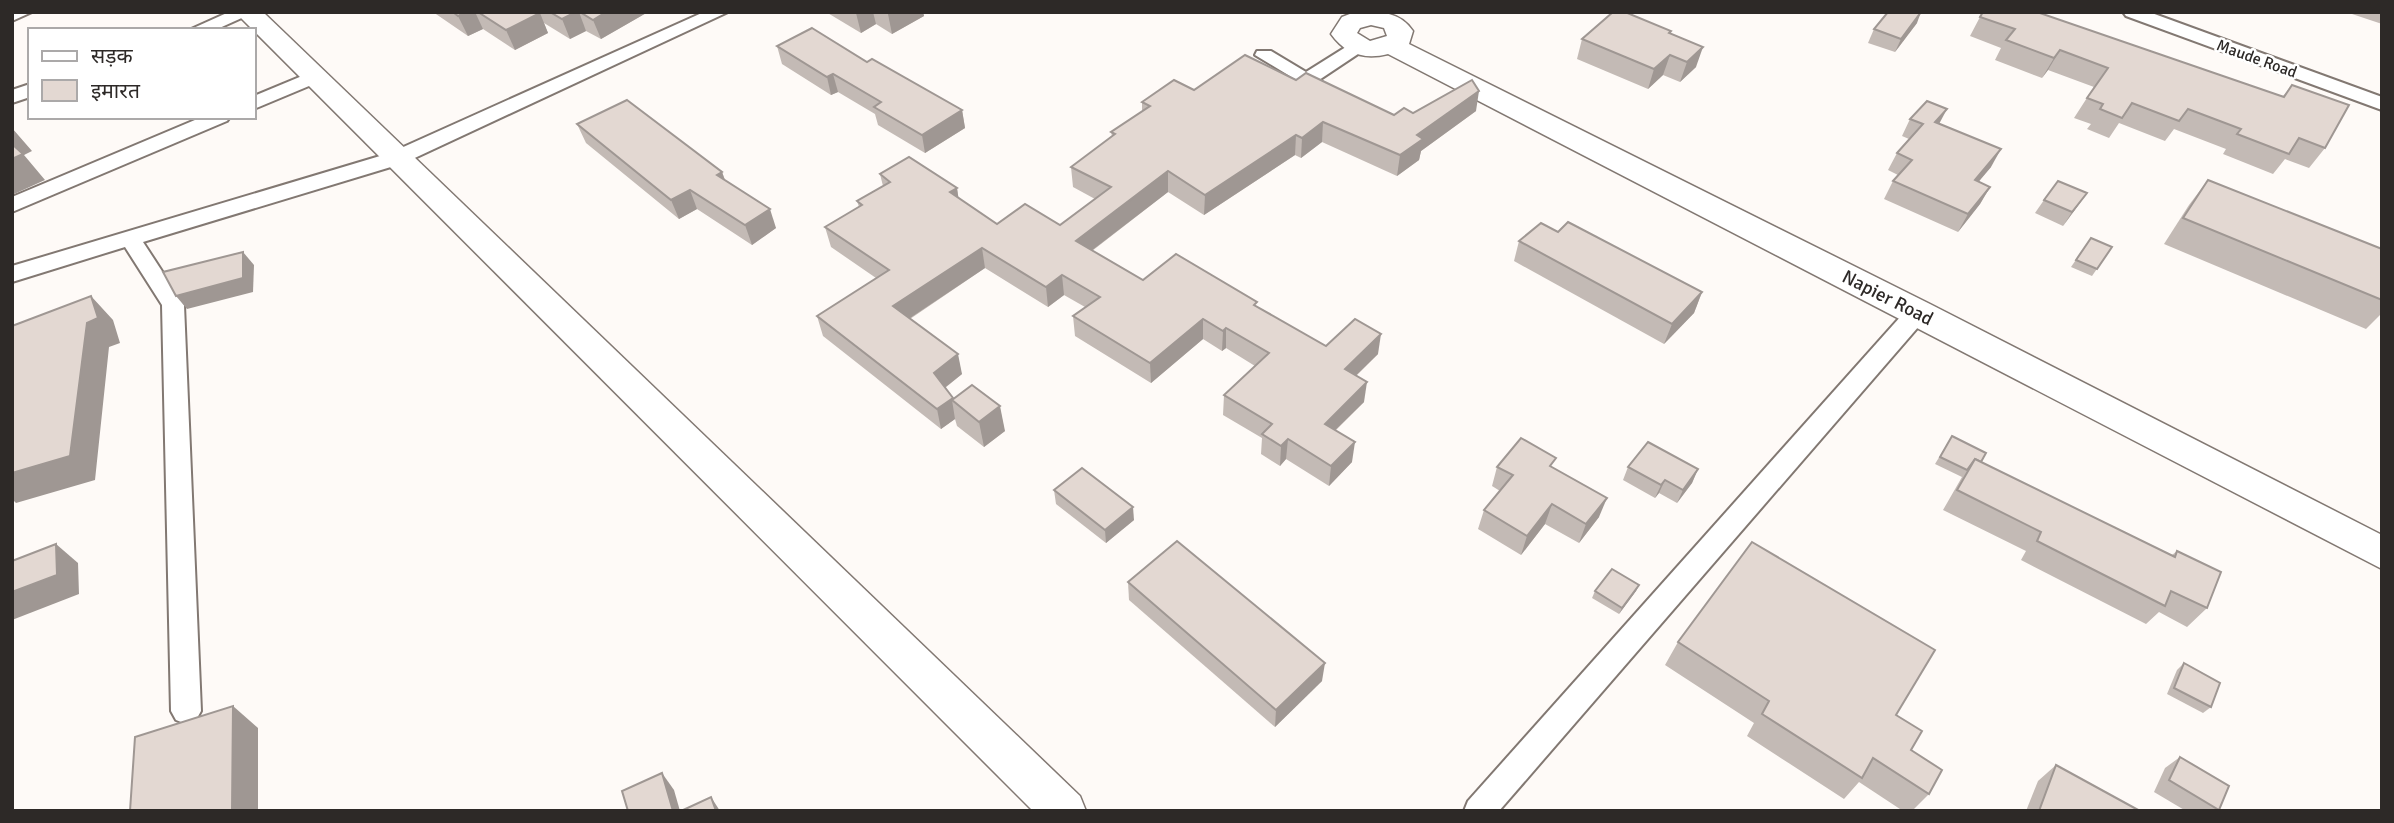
<svg xmlns="http://www.w3.org/2000/svg" width="2394" height="823" viewBox="0 0 2394 823" font-family="Signika,'Noto Sans Devanagari',sans-serif">
<style>
.lines{fill:none;stroke-linecap:round;stroke-linejoin:round}
.street-casing{stroke:#827872;stroke-width:4}
.secondary-casing{stroke:#827872;stroke-width:3}
.street{fill:#fff;fill-rule:evenodd}
.secondary{fill:#fff;fill-rule:evenodd}
.wall{fill:#c3bab5}
.shaded-wall{fill:#9f9793}
.building{fill:#e3d8d2;stroke:#9f9793;stroke-width:2}
.labels{text-anchor:middle;stroke-width:5;stroke-linejoin:round;paint-order:stroke}
.far-street-label{font-size:16px;fill:#2d2927;stroke:#fff}
.street-label{font-size:19px;fill:#2d2927;stroke:#fff}
</style>
<rect width="100%" height="100%" fill="#fefaf7"/>
<g class="lines">
<defs>
<g id="street">
<polygon points="12,12 32,12 12,21"/>
<polygon points="229,12 255,12 215,30 189,30"/>
<polygon points="704,12 728,12 404,163 143,242 184,305 201,711 196,720 186,724 176,720 171,711 162,305 125,247 12,282 12,266 390,153"/>
<polygon points="2123,12 2149,12 2382,97 2382,110 2126,16"/>
<polygon points="1357,40 1364,42 1366,46 1364,50 1319,80 1338,93 1328,99 1255,55 1257,51 1271,51 1306,72"/>
<polygon points="314,71 324,77 321,81 254,109 254,96"/>
<polygon points="30,84 30,97 12,103 12,90"/>
<polygon points="202,117 230,117 227,121 12,212 12,197"/>
<polygon points="1918,304 1926,306 1929,312 1926,318 1499,811 1464,811 1468,801 1910,306"/>
</g>
<g id="secondary">
<polygon points="235,12 263,12 1080,796 1086,811 1033,811"/>
<path d="M1355,12c23,0 44,-2 58,19l-4,13 521,260 452,231v34l-994,-515c-23,6 -43,0 -57,-20l11,-17zM1371,25l13,3 3,8 -17,5 -13,-8 3,-5z"/>
</g>
</defs>
<!-- street casing -->
<use href="#street" class="street-casing"/>
<!-- secondary casing -->
<use href="#secondary" class="secondary-casing"/>
<!-- street -->
<use href="#street" class="street"/>
<!-- secondary -->
<use href="#secondary" class="secondary"/>
</g>
<!-- wall -->
<g class="wall">
<polygon points="433,12 648,12 601,39 586,31 570,39 544,23 548,33 515,50 483,29 468,36"/>
<polygon points="826,12 923,12 924,16 892,34 876,24 861,33"/>
<polygon points="2346,12 2382,12 2382,24"/>
<polygon points="1980,17 2283,96 2292,85 2325,148 2309,168 2285,159 2273,174 2223,154 2226,149 2174,129 2165,141 2119,123 2109,138 2087,129 2091,124 2074,118 2094,87 2048,70 2042,78 1995,60 2001,48 1970,36"/>
<polygon points="1917,23 1895,52 1868,43 1874,29"/>
<polygon points="1671,31 1670,34 1696,67 1680,82 1663,75 1648,89 1577,59 1582,39"/>
<polygon points="777,46 867,62 962,110 965,128 925,153 878,125 875,114 838,92 831,95 782,64"/>
<polygon points="1296,80 1394,115 1413,113 1476,111 1421,151 1419,160 1397,176 1322,142 1301,158 1295,155 1204,215 1168,192 1092,251 1143,280 1257,307 1326,346 1378,354 1356,376 1364,402 1336,430 1352,462 1329,486 1286,459 1280,466 1261,454 1262,438 1223,415 1224,395 1255,366 1226,348 1222,351 1203,339 1151,383 1075,336 1073,316 1085,307 1064,295 1048,307 985,268 910,319 962,374 945,388 953,399 1005,431 984,447 957,426 955,419 941,429 823,336 817,316 876,278 831,247 825,227 859,207 857,201 883,186 880,174 957,188 958,198 997,224 1060,225 1095,199 1073,187 1071,167 1112,136 1111,132 1142,111 1142,102 1194,90"/>
<polygon points="1910,119 1939,123 1991,167 1978,182 1990,187 1980,204 1958,232 1884,199 1893,181 1898,175 1888,170 1897,153 1909,139 1902,136"/>
<polygon points="577,124 722,172 725,180 776,228 752,245 697,209 679,219 586,143"/>
<polygon points="2208,180 2382,249 2382,313 2366,329 2164,244 2189,205"/>
<polygon points="2087,193 2063,226 2035,213 2044,200"/>
<polygon points="1558,232 1702,292 1694,313 1664,344 1514,261 1519,241"/>
<polygon points="2091,238 2112,247 2092,276 2071,267"/>
<polygon points="1952,436 1981,462 2172,555 2177,551 2207,608 2187,627 2159,612 2146,624 2021,560 2026,551 1943,510 1962,477 1935,464"/>
<polygon points="1497,467 1553,468 1599,517 1579,543 1545,524 1521,555 1478,529 1484,510 1500,491 1492,486"/>
<polygon points="1628,467 1698,469 1692,483 1677,503 1659,493 1655,498 1623,480"/>
<polygon points="1054,490 1134,520 1106,543 1056,504"/>
<polygon points="1128,582 1322,681 1275,727 1129,600"/>
<polygon points="1639,585 1636,591 1619,614 1592,598 1595,591"/>
<polygon points="1678,642 1896,715 1929,794 1912,811 1903,811 1859,782 1844,799 1747,736 1754,723 1665,665"/>
<polygon points="2184,663 2211,707 2203,713 2167,694 2177,670"/>
<polygon points="2180,757 2219,810 2218,811 2186,811 2154,792 2165,768"/>
<polygon points="2056,765 2140,811 2026,811 2038,781"/>
</g>
<!-- shaded-wall -->
<g class="shaded-wall">
<polygon points="466,12 475,12 483,29 468,36 458,16"/>
<polygon points="576,12 579,12 586,31 570,39 562,19"/>
<polygon points="606,12 648,12 601,39 593,20"/>
<polygon points="859,12 873,12 876,24 861,33 856,13"/>
<polygon points="892,12 923,12 924,16 892,34 888,14"/>
<polygon points="1921,12 1917,23 1895,52 1901,39"/>
<polygon points="540,13 548,33 515,50 506,30"/>
<polygon points="1703,47 1696,67 1680,82 1687,62"/>
<polygon points="2060,50 2048,70 2042,78 2054,58"/>
<polygon points="1670,55 1663,75 1648,89 1654,69"/>
<polygon points="833,74 838,92 831,95 827,77"/>
<polygon points="1479,91 1476,111 1421,151 1419,160 1397,176 1400,155 1417,135"/>
<polygon points="1947,109 1938,126 1935,122"/>
<polygon points="962,110 965,128 925,153 922,135"/>
<polygon points="1323,122 1322,142 1301,158 1302,138"/>
<polygon points="12,128 32,151 24,155 45,180 12,195"/>
<polygon points="1296,135 1295,155 1204,215 1205,195"/>
<polygon points="2001,149 1991,167 1965,198 1975,180"/>
<polygon points="1168,171 1168,192 1078,261 1076,241"/>
<polygon points="722,172 729,192 717,175"/>
<polygon points="1990,187 1980,204 1958,232 1968,214"/>
<polygon points="957,188 960,208 950,192"/>
<polygon points="690,190 697,209 679,219 671,200"/>
<polygon points="2087,193 2077,207 2063,226 2072,212"/>
<polygon points="770,209 776,228 752,245 745,225"/>
<polygon points="982,248 985,268 898,326 893,306"/>
<polygon points="243,252 254,265 253,292 187,309 176,296"/>
<polygon points="1062,275 1064,295 1048,307 1046,287"/>
<polygon points="1702,292 1694,313 1664,344 1672,324"/>
<polygon points="91,296 113,320 120,343 109,347 95,480 16,503 12,499 12,473 87,323"/>
<polygon points="1203,319 1203,339 1151,383 1150,363"/>
<polygon points="1226,328 1226,348 1222,351 1223,331"/>
<polygon points="1381,334 1378,354 1342,389 1345,369"/>
<polygon points="958,354 962,374 938,393 934,373"/>
<polygon points="1367,382 1364,402 1322,443 1325,424"/>
<polygon points="953,398 954,402 952,400 955,419 941,429 937,409"/>
<polygon points="1000,406 1005,431 984,447 979,422"/>
<polygon points="1288,439 1286,459 1280,466 1281,446"/>
<polygon points="1355,442 1352,462 1329,486 1331,466"/>
<polygon points="1698,469 1692,483 1677,503 1683,490"/>
<polygon points="1665,480 1659,493 1655,498 1661,485"/>
<polygon points="1607,498 1599,517 1579,543 1586,524"/>
<polygon points="1552,504 1545,524 1521,555 1527,536"/>
<polygon points="1133,507 1134,520 1106,543 1105,530"/>
<polygon points="56,544 78,563 79,594 12,620 12,592"/>
<polygon points="1639,585 1636,591 1619,614 1622,608"/>
<polygon points="1325,663 1322,681 1275,727 1276,710"/>
<polygon points="233,706 258,728 258,811 232,811"/>
<polygon points="662,773 674,790 680,811 673,811"/>
<polygon points="711,797 720,811 716,811"/>
</g>
<!-- building -->
<g class="building">
<polygon points="453,12 466,12 458,16"/>
<polygon points="478,12 538,12 540,13 506,30"/>
<polygon points="550,12 576,12 562,19"/>
<polygon points="580,12 606,12 593,20"/>
<polygon points="1613,12 1625,12 1671,31 1669,33 1703,47 1687,62 1670,55 1654,69 1582,39"/>
<polygon points="1888,12 1921,12 1901,39 1874,29"/>
<polygon points="1983,12 2037,12 2284,97 2292,85 2349,105 2325,148 2299,138 2289,154 2237,134 2241,129 2188,109 2179,121 2132,103 2122,118 2100,109 2103,104 2087,98 2108,68 2060,50 2054,58 2006,40 2015,29 1980,17"/>
<polygon points="812,28 867,62 872,59 962,110 922,135 874,107 881,102 833,74 827,77 777,46"/>
<polygon points="1245,55 1296,80 1306,73 1394,115 1404,108 1413,113 1472,80 1479,91 1417,135 1423,139 1400,155 1323,122 1302,138 1296,135 1205,195 1168,171 1076,241 1143,280 1176,254 1257,302 1254,305 1326,346 1355,319 1381,334 1345,369 1367,382 1325,424 1355,442 1331,466 1288,439 1281,446 1262,434 1272,424 1224,395 1269,353 1226,328 1223,331 1203,319 1150,363 1073,316 1100,297 1062,275 1046,287 982,248 893,306 958,354 934,373 953,398 937,409 817,316 889,270 825,227 862,205 857,201 890,182 880,174 909,157 957,188 950,192 997,224 1025,204 1060,225 1111,187 1071,167 1115,134 1111,132 1150,106 1142,102 1174,80 1194,90"/>
<polygon points="627,100 722,172 717,175 770,209 745,225 690,190 671,200 577,124"/>
<polygon points="1927,101 1947,109 1935,122 2001,149 1975,180 1990,187 1968,214 1893,181 1912,160 1897,153 1923,124 1910,119"/>
<polygon points="12,144 23,154 12,159"/>
<polygon points="2208,180 2382,249 2382,300 2183,218"/>
<polygon points="2058,181 2087,193 2072,212 2044,200"/>
<polygon points="1568,222 1702,292 1672,324 1519,241 1541,223 1558,232"/>
<polygon points="2091,238 2112,247 2097,269 2076,260"/>
<polygon points="243,252 243,278 176,296 163,272"/>
<polygon points="91,296 98,318 87,323 70,456 12,473 12,326"/>
<polygon points="972,385 1000,406 979,422 952,400"/>
<polygon points="1952,436 1986,453 1981,462 1975,459 1967,470 1940,457"/>
<polygon points="1521,438 1556,458 1550,466 1607,498 1586,524 1552,504 1527,536 1484,510 1513,475 1497,467"/>
<polygon points="1648,442 1698,469 1683,490 1665,480 1661,485 1628,467"/>
<polygon points="1975,459 2175,557 2177,551 2221,572 2207,608 2171,591 2165,606 2037,541 2041,532 1957,490"/>
<polygon points="1082,468 1133,507 1105,530 1054,490"/>
<polygon points="1177,541 1325,663 1276,710 1128,582"/>
<polygon points="1752,542 1935,650 1896,715 1922,731 1911,750 1942,770 1929,794 1873,758 1862,778 1762,714 1769,701 1678,642"/>
<polygon points="56,544 57,575 12,592 12,561"/>
<polygon points="1612,569 1639,585 1622,608 1595,591"/>
<polygon points="2184,663 2220,683 2211,707 2174,688"/>
<polygon points="233,706 232,811 130,811 135,737"/>
<polygon points="2180,757 2229,786 2219,810 2169,780"/>
<polygon points="2056,765 2140,811 2039,811"/>
<polygon points="662,773 673,811 628,811 622,791"/>
<polygon points="711,797 716,811 681,811"/>
</g>
<g class="labels">
<!-- far-street labels -->
<g class="far-street-label">
<text transform="translate(2257 58) rotate(20)" y="6">Maude Road</text>
</g>
<!-- street labels -->
<g class="street-label">
<text transform="translate(1888 297) rotate(27)" y="7">Napier Road</text>
</g>
</g>
<!-- border -->
<rect width="2394" height="823" fill="none" stroke="#2d2927" stroke-width="28"/>
<!-- legend -->
<rect x="28" y="28" width="228" height="91" fill="#ffffff" stroke="#aba9a9" stroke-width="2"/>
<rect x="42" y="51" width="35" height="10" fill="#ffffff" stroke="#aba9a9" stroke-width="2"/>
<text x="91" y="63" font-size="21" fill="#2d2927">सड़क</text>
<rect x="42" y="80" width="35" height="21" fill="#e3d8d2" stroke="#aba9a9" stroke-width="2"/>
<text x="91" y="98" font-size="21" fill="#2d2927">इमारत</text>
</svg>
